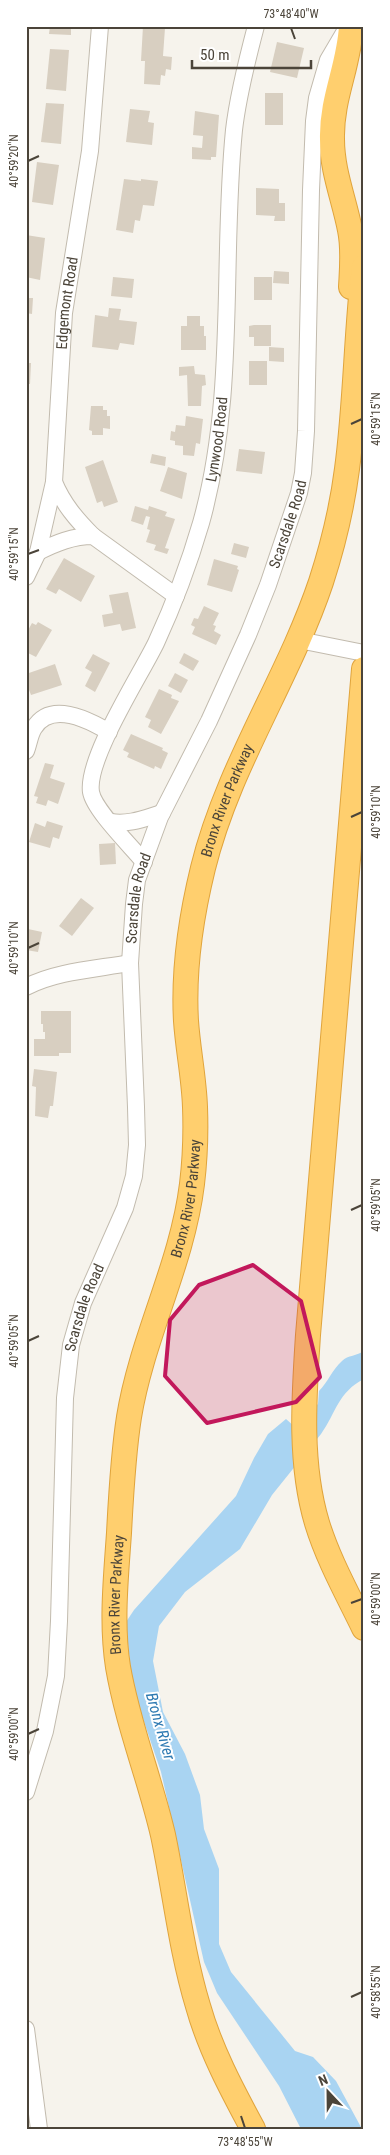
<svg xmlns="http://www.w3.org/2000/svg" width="390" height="2155" viewBox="0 0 390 2155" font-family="'Roboto Condensed',sans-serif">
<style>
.water{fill:#a9d4f2}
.building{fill:#d8cfc1}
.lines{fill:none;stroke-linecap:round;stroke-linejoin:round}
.minor-casing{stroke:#c2bbae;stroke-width:18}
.highway-casing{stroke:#e0a43c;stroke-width:26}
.minor{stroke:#fff;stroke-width:16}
.highway{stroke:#ffcf6e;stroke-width:24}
.marked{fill:#c2185b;fill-opacity:0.2;stroke:#c2185b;stroke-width:4;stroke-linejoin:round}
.ticks{fill:none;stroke:#4b4439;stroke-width:2}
.labels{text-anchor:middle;stroke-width:4;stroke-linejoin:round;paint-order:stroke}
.street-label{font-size:15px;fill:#4b4439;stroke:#fff}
.water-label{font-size:16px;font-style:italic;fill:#2e7ab2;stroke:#fff}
.neatline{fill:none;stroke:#4b4439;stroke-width:2}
.ticks-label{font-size:12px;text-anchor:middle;fill:#4b4439}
</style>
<rect width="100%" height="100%" fill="#f6f3ec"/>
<!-- water -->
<path class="water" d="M364,1351v28c-26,13 -28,34 -43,55l-49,61 -32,54 -55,43 -26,34 -6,35 10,51 22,42 15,41 4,34 15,40v75l12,28 64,79 18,6 23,24 26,48h-61l-22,-43 -62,-93 -13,-31 -43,-190 -24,-71 -6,-27 -5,-52 8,-12 102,-114 18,-38 14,-24 18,-15 9,8 23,-23 1,-13c9,-9 13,-21 23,-30 6,-6 15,-5 22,-10z"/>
<!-- building -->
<g class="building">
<polygon points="50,26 71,26 71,35 49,34"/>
<polygon points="143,26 165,28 163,56 172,57 171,70 166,69 165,76 161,75 160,85 144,84 145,61 141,61"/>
<polygon points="277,42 304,48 297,78 270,72"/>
<polygon points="50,49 69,50 66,91 46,89"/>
<rect x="265" y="93" width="18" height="32"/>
<polygon points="46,103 64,104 61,144 41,142"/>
<polygon points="130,109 150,111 148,122 154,123 152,145 126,142"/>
<polygon points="195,111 219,115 216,157 211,157 211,160 192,159 192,147 202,148 203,136 193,135"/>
<polygon points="37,162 59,165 53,205 32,202"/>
<polygon points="124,179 141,181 141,179 158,181 154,206 143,205 140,221 135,220 133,233 116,230"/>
<polygon points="256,188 279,189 279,203 285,203 285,221 274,221 275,216 256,215"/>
<polygon points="26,235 45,238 40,280 26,277"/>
<polygon points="274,271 289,272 289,284 273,283"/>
<polygon points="113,277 134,279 132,298 111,296"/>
<rect x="254" y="277" width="18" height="23"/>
<polygon points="26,298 33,298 32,314 26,313"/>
<polygon points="109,308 121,309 119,320 137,322 134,345 120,343 118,350 92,347 95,315 108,317"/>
<polygon points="187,316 200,316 200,326 204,326 204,336 206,336 206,350 181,350 181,326 187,326"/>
<polygon points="254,325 271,325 271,346 254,346 254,337 249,337 249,326"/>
<polygon points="269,347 284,348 284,362 269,361"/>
<rect x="249" y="361" width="18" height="24"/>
<polygon points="26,363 31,363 30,384 26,384"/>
<polygon points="194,366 195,374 205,375 206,385 202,386 201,406 188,406 187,375 179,376 179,367"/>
<polygon points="91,406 103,406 103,410 107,410 107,416 110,416 110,429 103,428 103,435 92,435 92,431 89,430"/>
<polygon points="186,416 203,419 200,444 196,443 194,456 183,455 183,446 175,445 175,441 170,440 171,431 175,432 176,425 185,426"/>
<polygon points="239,449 265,452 262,474 236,471"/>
<polygon points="152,454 166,457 165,466 150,463"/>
<polygon points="103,460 118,502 104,507 102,501 97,503 85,467"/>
<polygon points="168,467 187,473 182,499 160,491"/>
<polygon points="135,506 148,510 149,506 167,512 165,516 175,519 165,548 169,549 167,554 154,550 156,545 146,542 150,530 147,529 150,517 146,516 143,525 131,521"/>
<polygon points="234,543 249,547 246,558 231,554"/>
<polygon points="64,558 95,576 81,602 59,589 56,594 46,589"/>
<polygon points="214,559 238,566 237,569 239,570 232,592 207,585"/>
<polygon points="128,592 136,628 122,631 120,624 104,627 102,615 113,613 109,595"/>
<polygon points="204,606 219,613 213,625 216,626 214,631 221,635 216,645 192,634 195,627 191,625 194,618 198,619"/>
<polygon points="38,622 52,630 36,657 26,652 26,634 32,623 36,625"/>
<polygon points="184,653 199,661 193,671 179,663"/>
<polygon points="93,654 110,663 95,692 85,686 92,672 85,668"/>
<polygon points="55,664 62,685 31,695 26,682 26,674"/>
<polygon points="175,673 188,680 181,693 168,686"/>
<polygon points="159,689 172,695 171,698 179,701 161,734 148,727 151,720 145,717"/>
<polygon points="131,734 163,748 162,750 168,753 161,769 155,766 154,769 127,757 129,753 123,750"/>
<polygon points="45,763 54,765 50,778 65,783 58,804 48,800 46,806 36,803 38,797 34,796"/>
<polygon points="47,821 63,826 59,839 53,837 50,848 29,842 35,823 45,827"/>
<polygon points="115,843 116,864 100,865 99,844"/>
<polygon points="81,898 94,908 72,936 59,926"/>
<polygon points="28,929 42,932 38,952 26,950"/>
<polygon points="41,1011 71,1011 71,1053 59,1053 59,1056 34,1056 34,1039 45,1039 45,1032 43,1032 43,1024 41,1024"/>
<polygon points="34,1069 57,1072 53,1106 50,1106 48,1118 35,1116 36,1087 32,1086"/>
</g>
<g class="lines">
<defs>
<g id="minor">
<path d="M54,482c9,22 23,38 39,54"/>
<path d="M38,552c18,-9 35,-16 55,-16l83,60"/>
<path id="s1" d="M26,577l12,-25 16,-70 10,-169 26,-162 10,-125"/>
<polyline points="299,640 364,653"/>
<path d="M26,751c3,-8 4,-17 8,-23 17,-28 55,-8 75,4"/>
<path d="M111,822c18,3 34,-4 51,-9"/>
<path id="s2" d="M144,862c-13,-16 -50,-52 -53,-70 -5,-33 49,-116 65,-149 18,-39 33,-79 45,-120 36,-128 20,-262 33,-393 4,-35 13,-70 22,-104"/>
<path d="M26,987c30,-16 71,-18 104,-24"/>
<path id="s3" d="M26,1792l19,-61 11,-55 3,-55 6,-223 6,-53 12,-42 42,-95 9,-32 3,-31 -1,-38 -6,-144 4,-59 3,-24 23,-63 49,-96 39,-86 20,-50 31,-92 4,-20 3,-42 5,-241 3,-69 3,-23 11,-38 20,-34"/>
<polyline points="26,2029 39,2129"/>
</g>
<g id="highway">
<path d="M351,287c1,-19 3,-38 -1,-57 -6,-31 -18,-59 -18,-91 -1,-41 17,-73 19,-113"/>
<path d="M364,669l-56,666c-4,61 -9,128 9,188 11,36 30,70 47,105"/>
<path id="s4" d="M253,2129c-21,-39 -43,-80 -55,-123 -17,-56 -23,-114 -35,-171 -13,-56 -35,-110 -45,-168 -7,-44 -2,-90 1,-134 2,-39 4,-78 10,-116 13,-80 53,-152 63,-233 3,-25 4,-51 3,-77 -1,-29 -7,-57 -9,-86 -3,-52 5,-104 17,-153 25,-102 85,-188 118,-286 12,-37 21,-74 26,-113 9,-67 9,-135 17,-202"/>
</g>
</defs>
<!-- minor casing -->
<use href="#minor" class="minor-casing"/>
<!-- highway casing -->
<use href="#highway" class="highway-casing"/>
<!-- minor -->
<use href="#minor" class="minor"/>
<!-- highway -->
<use href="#highway" class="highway"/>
</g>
<!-- marked area -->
<path class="marked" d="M253,1265l48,36 19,76 -24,25 -89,21 -42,-47 5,-56 29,-35z"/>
<!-- ticks -->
<path class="ticks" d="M291,28l4,11M28,161l11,-5M351,424l11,-5M28,554l11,-4M351,817l11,-5M28,948l11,-5M351,1210l11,-5M28,1341l11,-5M351,1603l11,-4M28,1734l11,-5M351,1997l11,-5M241,2116l4,12"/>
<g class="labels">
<!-- street labels -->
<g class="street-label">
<text dy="5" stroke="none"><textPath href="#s1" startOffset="279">Edgemont Road</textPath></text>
<text dy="5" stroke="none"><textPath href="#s2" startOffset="466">Lynwood Road</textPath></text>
<text dy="5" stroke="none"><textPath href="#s3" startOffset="1316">Scarsdale Road</textPath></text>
<text dy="5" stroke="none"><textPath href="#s4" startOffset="1366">Bronx River Parkway</textPath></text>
<text dy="5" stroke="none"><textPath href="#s3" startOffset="911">Scarsdale Road</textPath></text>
<text dy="5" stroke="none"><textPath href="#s4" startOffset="961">Bronx River Parkway</textPath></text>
<text dy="5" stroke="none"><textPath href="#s3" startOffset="491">Scarsdale Road</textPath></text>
<text dy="5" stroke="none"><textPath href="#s4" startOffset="556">Bronx River Parkway</textPath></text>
</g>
<!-- water labels -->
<g class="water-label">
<text transform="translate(161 1726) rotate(74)" y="6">Bronx River</text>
</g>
</g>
<!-- border -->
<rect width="390" height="2155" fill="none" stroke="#ffffff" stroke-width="55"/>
<!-- north arrow -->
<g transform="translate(328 2092) rotate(338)" stroke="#ffffff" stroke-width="4" paint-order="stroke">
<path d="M0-4L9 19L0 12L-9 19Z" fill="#4b4439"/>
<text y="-8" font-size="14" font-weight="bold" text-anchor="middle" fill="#4b4439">N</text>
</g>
<!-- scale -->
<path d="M192 60v8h119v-8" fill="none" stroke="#4b4439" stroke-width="2.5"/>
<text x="200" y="60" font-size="15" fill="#4b4439" stroke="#ffffff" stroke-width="4" paint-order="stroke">50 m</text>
<rect x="28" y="28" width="334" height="2100" class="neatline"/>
<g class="ticks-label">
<text x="291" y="18">73°48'40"W</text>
<text transform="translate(14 161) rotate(-90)" y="4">40°59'20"N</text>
<text transform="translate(376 419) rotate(-90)" y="4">40°59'15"N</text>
<text transform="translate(14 554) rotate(-90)" y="4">40°59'15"N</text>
<text transform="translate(376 812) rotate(-90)" y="4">40°59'10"N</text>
<text transform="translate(14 948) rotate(-90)" y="4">40°59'10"N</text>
<text transform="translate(376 1205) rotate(-90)" y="4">40°59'05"N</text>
<text transform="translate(14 1341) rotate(-90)" y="4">40°59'05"N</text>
<text transform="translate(376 1599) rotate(-90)" y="4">40°59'00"N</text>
<text transform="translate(14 1734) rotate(-90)" y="4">40°59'00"N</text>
<text transform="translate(376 1992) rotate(-90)" y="4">40°58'55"N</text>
<text x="245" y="2146">73°48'55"W</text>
</g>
</svg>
